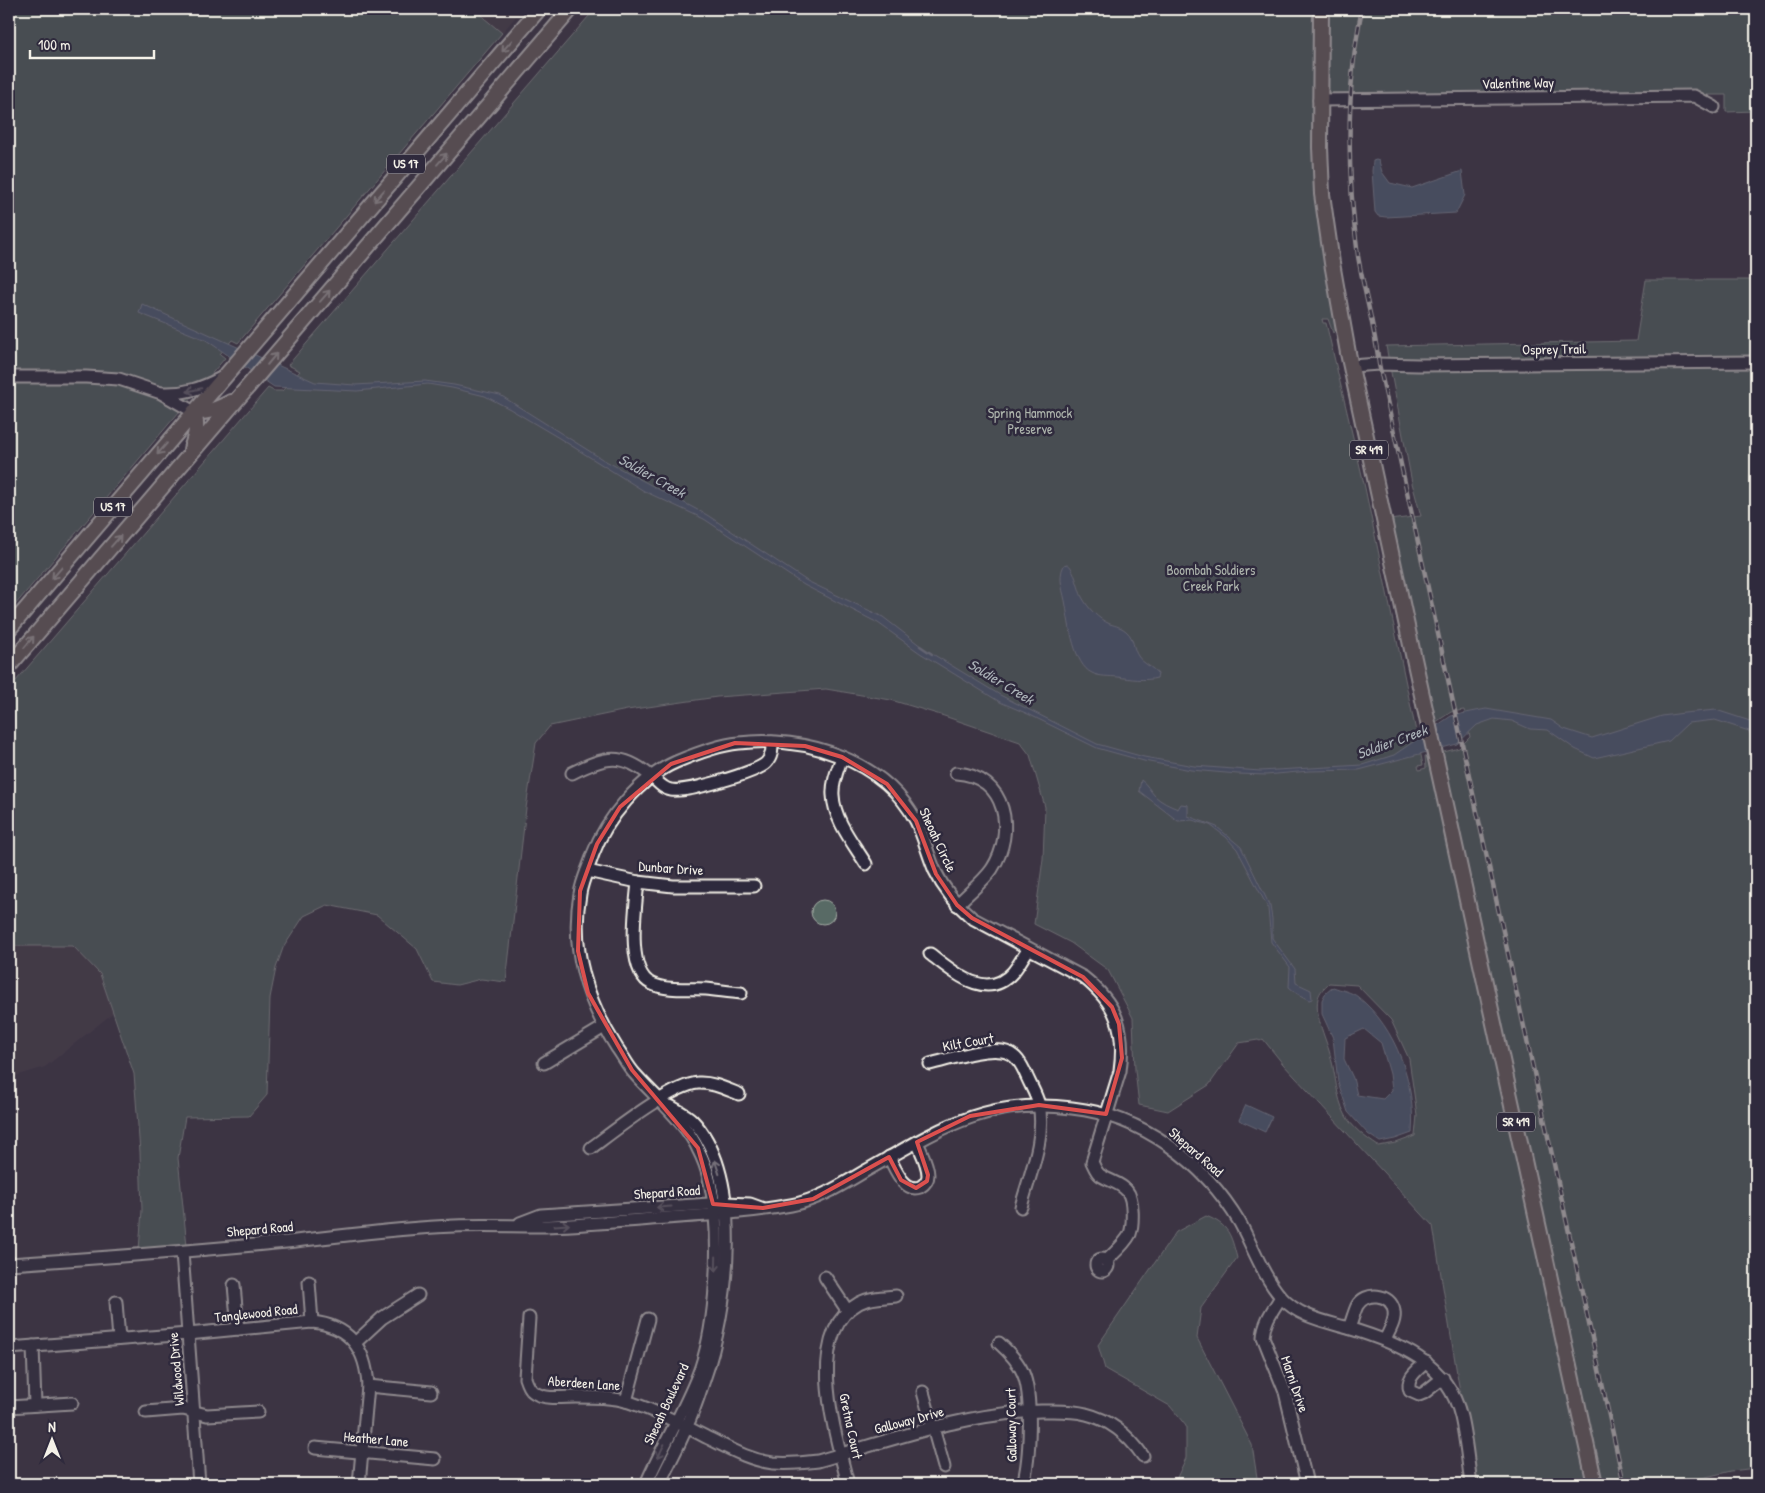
<svg xmlns="http://www.w3.org/2000/svg" width="1765" height="1493" viewBox="0 0 1765 1493" font-family="'Patrick Hand',sans-serif">
<style>
.built{fill:#4c404c}
.green{fill:#586b65;stroke:#a6aea6;fill-rule:evenodd}
.water{fill:#54677f;stroke:#949ea9;fill-rule:evenodd}
.lines{fill:none;stroke-linecap:round;stroke-linejoin:round}
.stream{stroke:#949ea9;stroke-width:2.5}
.minor-casing{stroke:#f4f1e8;stroke-width:15}
.major-casing{stroke:#f4f1e8;stroke-width:18}
.minor{stroke:#2f2a3d;stroke-width:11}
.major{stroke:#766964;stroke-width:14}
.rail-casing{stroke:#f4f1e8;stroke-width:4.5}
.rail{stroke:#2f2a3d;stroke-width:2.5;stroke-dasharray:8;stroke-linecap:butt}
.oneway{stroke:#c2bbb3}
.oneway2{stroke:#747079}
.marked{fill:none;stroke:#dc504e;stroke-width:4;stroke-linejoin:round}
.labels{text-anchor:middle;stroke-width:5;stroke-linejoin:round;paint-order:stroke}
.shield{fill:#2f2a3d;stroke:#b9b5b5;stroke-width:1}
.shield-label{font-size:12px;font-weight:bold;fill:#f4f1e8}
.street-label{font-size:14px;fill:#f4f1e8;stroke:#2f2a3d}
.park-label{font-size:14px;fill:#aeb5ad;stroke:#2f2a3d}
.water-label{font-size:15px;font-style:italic;fill:#acb3b9;stroke:#2f2a3d}
</style>
<rect width="100%" height="100%" fill="#3c3444"/>
<filter id="ink" filterUnits="userSpaceOnUse"><feTurbulence type="fractalNoise" baseFrequency=".02" numOctaves="2"/><feDisplacementMap in="SourceGraphic" scale="10" xChannelSelector="R" yChannelSelector="G"/><feConvolveMatrix kernelMatrix="1 2 1 2 8 2 1 2 1" color-interpolation-filters="sRGB"/></filter>
<g filter="url(#ink)">
<!-- built -->
<g class="built">
<polygon points="473,9 522,9 502,33"/>
<polygon points="9,940 72,945 100,974 113,1013 45,1067 9,1078"/>
</g>
<!-- green -->
<g class="green">
<polygon points="9,9 478,9 484,18 502,33 238,343 232,340 220,354 225,358 9,612"/>
<path d="M595,9h722l-2,91 24,225 -6,8 -5,-14h-6l1,4h3l39,165 58,277 -5,1 1,4 7,-2 -1,-12 6,-1 159,729h-115l-42,-258 -150,-162 -20,-25 -3,2 -2,-1 -19,3 -30,42 -41,26 -29,-6 -4,-35 -2,-52 -25,-48 -37,-27 -37,-19 9,-65 2,-52 -15,-52 -10,-13 -76,-26 -53,-16 -65,-11 -109,8 -90,13 -77,16 -14,17 -10,65 -20,174 -25,-3 -24,6 -24,-3 -16,-33 -40,-34 -50,-10 -23,11 -21,32 -7,20 -6,30 -3,97 -18,21 -64,1 -7,41 9,88 -48,4 3,-40 -2,-58 -6,-78 -34,-100 -27,-28h-64v-257l259,-301 6,3h8l18,-20 -12,-6zM1329,983l28,2 34,35 18,39 8,56 -2,21 -19,7 -18,3c-12,-8 -27,-19 -33,-32 -9,-17 -9,-38 -14,-56 -4,-18 -17,-41 -13,-60 2,-7 6,-10 11,-15z"/>
<polygon points="1325,9 1756,9 1756,111 1726,112 1726,95 1570,95 1324,100"/>
<polygon points="1646,280 1756,280 1756,1468 1731,1471 1677,1484 1599,1484 1440,753 1459,748 1470,737 1464,710 1451,712 1433,724 1389,520 1421,516 1412,483 1386,346 1636,341"/>
<circle cx="823" cy="912" r="12"/>
<path d="M1206,1216c23,9 25,19 31,42l-36,50 -4,30 55,107 6,39h-84l12,-26v-32l-16,-20 -65,-37 -7,-24 78,-113z"/>
</g>
<!-- water -->
<g class="water">
<polygon points="1376,160 1379,161 1382,172 1390,183 1412,188 1462,171 1465,195 1456,213 1386,217 1378,216 1375,212 1372,171 1373,161"/>
<polygon points="142,304 315,382 355,385 425,381 454,385 500,395 602,459 707,515 807,581 883,617 926,650 1000,695 1097,744 1144,757 1194,766 1260,771 1362,765 1394,755 1451,716 1486,709 1551,720 1564,729 1592,738 1662,716 1684,713 1716,710 1753,722 1756,725 1756,747 1749,731 1715,720 1688,723 1669,741 1594,758 1575,749 1548,730 1530,729 1512,721 1494,719 1477,725 1457,744 1359,770 1309,771 1266,775 1238,774 1191,770 1144,761 1097,748 1028,714 1000,702 920,653 878,623 804,585 704,519 644,491 559,438 510,409 485,396 452,388 428,384 357,391 274,387 206,340 139,313"/>
<path d="M1067,564c7,2 11,25 15,33 6,11 16,22 28,27 6,2 12,3 17,8 7,6 6,17 11,24 5,8 15,11 20,18l-1,4c-11,3 -28,1 -39,-1 -8,-1 -19,0 -26,-4 -18,-8 -23,-49 -26,-67 -2,-14 -9,-27 -2,-41z"/>
<path d="M1141,780c6,4 9,11 14,16 6,6 15,10 23,13l3,-5 7,1v11l29,11 24,20 29,59 2,13v19l23,31 1,14 15,7 1,9 -3,1 -13,-7 -7,-6 1,-20 -19,-25 -3,-34 -31,-59 -11,-12 -16,-12 -18,-5 -14,1 -39,-30z"/>
<path d="M1333,987c8,3 19,5 25,10 39,31 58,88 54,136l-17,6 -15,3 -12,-8 -20,-22 -10,-30 -5,-44 -11,-24v-14l3,-6zM1364,1029l17,14 9,31 2,16 -9,9 -26,-4 -4,-17 -9,-19 1,-21z"/>
<polygon points="1246,1105 1272,1117 1265,1132 1239,1120"/>
</g>
<g class="lines">
<!-- stream -->
<polyline class="stream" points="920,646 932,654"/>
<defs>
<g id="minor">
<polyline points="1319,100 1694,96 1714,107"/>
<polyline points="1351,366 1379,364 1418,365 1756,362"/>
<polyline points="9,377 86,377 119,379 161,393 194,412"/>
<path d="M163,393c22,1 39,-5 58,-15"/>
<path d="M842,757c-4,12 -10,25 -9,38 1,25 20,48 33,69"/>
<path d="M572,773c34,-17 50,-21 80,4 6,5 11,12 19,13 14,3 85,-17 95,-27 6,-6 6,-13 6,-21"/>
<path d="M956,773c51,3 60,59 36,96 -9,13 -24,24 -35,36"/>
<polyline points="587,871 638,882 673,886 754,886"/>
<path d="M638,882c-2,23 -13,90 14,102 16,7 37,4 54,5 11,1 23,3 35,4"/>
<path d="M930,954c23,17 56,49 83,18 6,-7 10,-16 16,-23"/>
<polyline points="544,1063 604,1027"/>
<path d="M930,1064c21,-5 51,-16 72,-13 14,2 20,14 25,26 4,9 10,19 12,28 7,33 -10,71 -18,102"/>
<path d="M591,1148c23,-17 81,-63 107,-65 14,-1 28,6 41,11"/>
<path d="M889,1157c6,11 15,36 31,30 5,-3 8,-7 8,-12 0,-11 -7,-23 -11,-33"/>
<polyline points="520,1223 541,1215 725,1203 750,1204 761,1208"/>
<polyline points="182,1252 199,1484"/>
<circle cx="1102" cy="1265" r="6"/>
<path d="M9,1264c92,-6 185,-13 277,-22 56,-6 112,-14 168,-16 29,-1 57,0 85,0 33,0 67,-4 101,-6 51,-4 101,-6 151,-15 28,-5 52,-21 76,-35 71,-40 119,-73 205,-62 71,8 132,54 168,115 13,24 23,53 41,74 18,20 43,24 67,31 50,15 100,34 113,89 5,22 7,45 10,67"/>
<polyline points="825,1277 847,1310"/>
<polyline points="309,1282 312,1322"/>
<polyline points="234,1285 238,1329"/>
<path d="M1281,1297c-8,13 -17,24 -18,40l22,55 22,92"/>
<polyline points="116,1302 119,1339"/>
<path d="M529,1318l-4,60c2,6 4,12 10,15 12,7 28,4 41,4 17,0 37,0 53,5 27,9 52,22 77,35 21,10 42,23 67,26 15,1 30,0 45,-2 73,-21 147,-48 223,-50 15,0 31,-1 45,3 25,6 43,22 57,42"/>
<path d="M1349,1328c3,-7 5,-16 8,-22 8,-15 34,-13 37,5 2,10 -5,20 -9,29"/>
<polyline points="355,1343 382,1318 418,1295"/>
<path d="M999,1343c10,9 19,18 24,30 10,23 7,87 0,111"/>
<polyline points="33,1346 35,1405"/>
<path d="M9,1348l179,-14 124,-12c39,4 54,28 56,64l-9,98"/>
<path d="M1426,1362c-8,8 -21,16 -16,29l9,4 5,-2 19,-15"/>
<polyline points="368,1386 431,1392"/>
<polyline points="923,1392 944,1467"/>
<polyline points="626,1401 648,1319"/>
<polyline points="9,1407 72,1403"/>
<polyline points="146,1412 183,1409 207,1415 258,1412"/>
<polyline points="315,1448 435,1459"/>
<path d="M646,1484c16,-37 37,-71 52,-109 17,-43 21,-114 17,-160 -2,-22 -6,-45 -16,-64 -12,-28 -45,-55 -65,-78 -7,-8 -11,-17 -17,-25 -30,-47 -47,-98 -37,-154 2,-14 9,-27 13,-40 13,-35 48,-77 83,-92 19,-8 42,-17 63,-19 65,-8 145,17 177,78 8,16 12,34 19,50 9,19 22,34 37,47l111,59c33,26 43,51 37,94l-28,91c2,4 4,10 8,13 9,6 21,8 27,16 7,8 6,34 3,43 -5,10 -16,19 -24,27"/>
<path d="M659,1484c9,-19 20,-38 28,-58 7,-15 12,-31 17,-46 24,-68 42,-204 -12,-260 -6,-6 -15,-10 -22,-14"/>
<path d="M848,1484c-12,-48 -45,-150 11,-181 11,-6 25,-6 37,-7"/>
</g>
<g id="major">
<polyline points="1321,9 1320,147 1322,194 1332,263 1348,353 1411,645 1595,1484"/>
<path d="M194,412c14,1 24,-3 37,-10"/>
<path d="M191,449c5,-14 7,-23 3,-37"/>
<polyline points="9,629 539,9"/>
<polyline points="9,666 571,9"/>
</g>
</defs>
<!-- minor casing -->
<use href="#minor" class="minor-casing"/>
<!-- major casing -->
<use href="#major" class="major-casing"/>
<!-- minor -->
<use href="#minor" class="minor"/>
<!-- major -->
<use href="#major" class="major"/>
<defs>
<path id="rail" d="M1362,9c-17,81 -15,165 -4,247 6,36 17,72 21,108l245,1120"/>
</defs>
<!-- rail casing -->
<use href="#rail" class="rail-casing"/>
<!-- rail -->
<use href="#rail" class="rail"/>
</g>
<!-- one-way arrows -->
<defs><path id="oneway-shaft" d="M-6 0H5M1.5-3L5.5 0L1.5 3" fill="none" stroke-width="1.6" stroke-linecap="round" stroke-linejoin="round" transform="scale(1.25)"/></defs>
<g class="oneway">
<use href="#oneway-shaft" transform="translate(507 46) rotate(131)"/>
<use href="#oneway-shaft" transform="translate(442 159) rotate(-49)"/>
<use href="#oneway-shaft" transform="translate(379 196) rotate(131)"/>
<use href="#oneway-shaft" transform="translate(325 296) rotate(-49)"/>
<use href="#oneway-shaft" transform="translate(272 359) rotate(-50)"/>
<use href="#oneway-shaft" transform="translate(162 449) rotate(131)"/>
<use href="#oneway-shaft" transform="translate(116 541) rotate(-49)"/>
<use href="#oneway-shaft" transform="translate(57 573) rotate(131)"/>
<use href="#oneway-shaft" transform="translate(29 642) rotate(-50)"/>
</g>
<g class="oneway2">
<use href="#oneway-shaft" transform="translate(194 390) rotate(167)"/>
<use href="#oneway-shaft" transform="translate(717 1167) rotate(-108)"/>
<use href="#oneway-shaft" transform="translate(664 1207) rotate(176)"/>
<use href="#oneway-shaft" transform="translate(562 1225) rotate(-4)"/>
<use href="#oneway-shaft" transform="translate(716 1264) rotate(91)"/>
<use href="#oneway-shaft" transform="translate(661 1451) rotate(116)"/>
</g>
</g>
<!-- marked area -->
<path d="M0 0H1765V1493H0ZM735,743l70,3 37,11 45,27 29,37 20,53 21,31 15,13 111,59 29,30 7,17 3,34 -16,56 -67,-9 -69,11 -53,26 11,33 -1,6 -11,7 -15,-8 -12,-23 -76,42 -50,9 -50,-4 -15,-56 -66,-78 -44,-77 -10,-42 2,-60 17,-47 23,-37 51,-43z" fill="#3c3444" fill-opacity=".55" fill-rule="evenodd"/>
<path class="marked" d="M735,743l70,3 37,11 45,27 29,37 20,53 21,31 15,13 111,59 29,30 7,17 3,34 -16,56 -67,-9 -69,11 -53,26 11,33 -1,6 -11,7 -15,-8 -12,-23 -76,42 -50,9 -50,-4 -15,-56 -66,-78 -44,-77 -10,-42 2,-60 17,-47 23,-37 51,-43z"/>
<g class="labels">
<!-- shield labels -->
<g class="shield">
<rect x="387" y="154.5" width="38" height="19" rx="4"/>
<rect x="1350" y="440.5" width="38" height="19" rx="4"/>
<rect x="94" y="497.5" width="38" height="19" rx="4"/>
<rect x="1497" y="1112.5" width="38" height="19" rx="4"/>
</g>
<g class="shield-label">
<text x="406" y="168">US 17</text>
<text x="1369" y="454">SR 419</text>
<text x="113" y="511">US 17</text>
<text x="1516" y="1126">SR 419</text>
</g>
<!-- street labels -->
<g class="street-label">
<text transform="translate(1518 83) rotate(-1)" y="5">Valentine Way</text>
<text transform="translate(1554 349) rotate(-1)" y="5">Osprey Trail</text>
<text transform="translate(938 840) rotate(65)" y="5">Sheoah Circle</text>
<text transform="translate(671 868) rotate(4)" y="5">Dunbar Drive</text>
<text transform="translate(968 1042) rotate(-10)" y="5">Kilt Court</text>
<text transform="translate(1196 1152) rotate(41)" y="5">Shepard Road</text>
<text transform="translate(667 1192) rotate(-4)" y="5">Shepard Road</text>
<text transform="translate(260 1229) rotate(-5)" y="5">Shepard Road</text>
<text transform="translate(256 1313) rotate(-6)" y="5">Tanglewood Road</text>
<text transform="translate(176 1369) rotate(-95)" y="5">Wildwood Drive</text>
<text transform="translate(584 1383) rotate(4)" y="5">Aberdeen Lane</text>
<text transform="translate(1295 1384) rotate(71)" y="5">Marni Drive</text>
<text transform="translate(666 1404) rotate(-65)" y="5">Sheoah Boulevard</text>
<text transform="translate(909 1420) rotate(-15)" y="5">Galloway Drive</text>
<text transform="translate(1011 1425) rotate(-91)" y="5">Galloway Court</text>
<text transform="translate(851 1426) rotate(78)" y="5">Gretna Court</text>
<text transform="translate(376 1439) rotate(5)" y="5">Heather Lane</text>
</g>
<!-- park labels -->
<g class="park-label">
<text x="1030" y="418">Spring Hammock<tspan x="1030" dy="16">Preserve</tspan></text>
<text x="1211" y="575">Boombah Soldiers<tspan x="1211" dy="16">Creek Park</tspan></text>
</g>
<!-- water labels -->
<g class="water-label">
<text transform="translate(652 476) rotate(29)" y="5">Soldier Creek</text>
<text transform="translate(1001 682) rotate(31)" y="5">Soldier Creek</text>
<text transform="translate(1392 742) rotate(-20)" y="5">Soldier Creek</text>
</g>
</g>
<!-- margin -->
<rect width="1765" height="1493" fill="none" stroke="#2f2a3d" stroke-width="30"/>
<rect x="15" y="15" width="1735" height="1463" fill="none" stroke="#f4f1e8" stroke-width="2" filter="url(#ink)"/>
<!-- north arrow -->
<g transform="translate(52 1440)" stroke="#2f2a3d" stroke-width="4" paint-order="stroke">
<path d="M0-4L9 19L0 12L-9 19Z" fill="#f4f1e8"/>
<text y="-8" font-size="14" font-weight="bold" text-anchor="middle" fill="#f4f1e8">N</text>
</g>
<!-- scale -->
<path d="M30 50v8h124v-8" fill="none" stroke="#f4f1e8" stroke-width="2.5"/>
<text x="38" y="50" font-size="15" fill="#f4f1e8" stroke="#2f2a3d" stroke-width="4" paint-order="stroke">100 m</text>
</svg>
